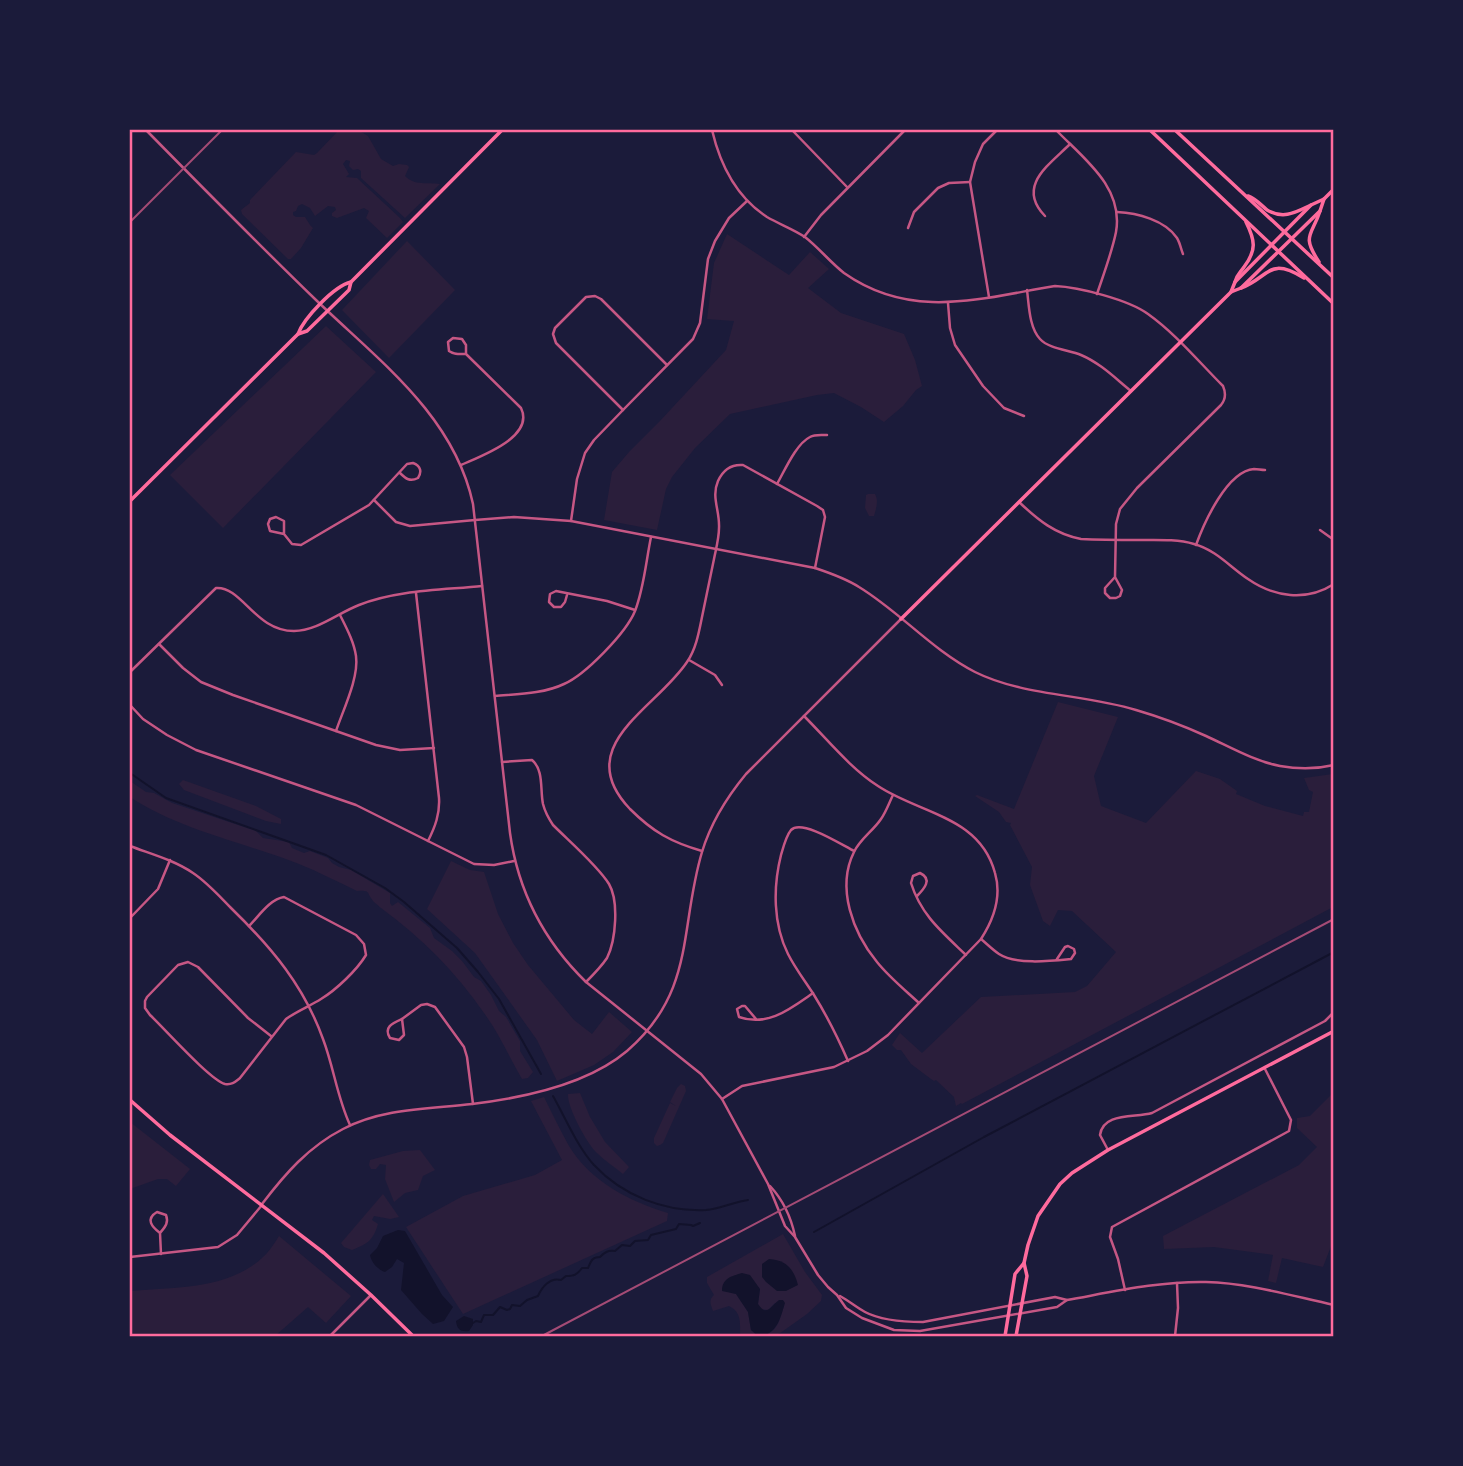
<svg xmlns="http://www.w3.org/2000/svg" width="1463" height="1466" viewBox="0 0 1463 1466" font-family="Bitter,serif">
<style>
.green{fill:#2a1e3b}
.water{fill:#12122b}
.lines{fill:none;stroke-linecap:round;stroke-linejoin:round}
.stream{stroke:#12122b;stroke-width:2}
.minor{stroke:#c65784;stroke-width:2.5}
.tertiary{stroke:#c65784;stroke-width:2.5}
.secondary{stroke:#ff6b9d;stroke-width:3.5}
.trunk{stroke:#ff6b9d;stroke-width:3.5}
.rail{stroke:#a44b75;stroke-width:2}
.neatline{fill:none;stroke:#ff6b9d;stroke-width:2.5}
</style>
<rect width="100%" height="100%" fill="#1b1b3a"/>
<!-- green -->
<g class="green">
<path d="M339,130h19l10,6 13,23 12,7 6,-2 8,1 2,2 -4,9c10,10 22,6 35,8l-35,34 -44,-40v-7l-3,-2 -5,1 -4,-4 1,-5 -4,-1 -3,4 6,10 -3,3 11,1 43,40 3,4 -16,16 -21,-20 3,-7 -5,-3 -27,10 -5,-2v-3l4,-3 -1,-3 -7,-1 -13,10 -5,-8 -8,-4 -4,2 -2,5 -3,1v3l3,2h9l5,8 3,3 -12,20 -10,11h-3l-46,-45 -1,-4 9,-7v-3l46,-48 18,3 3,-2z"/>
<polygon points="727,234 789,275 810,252 829,269 808,288 841,313 904,334 915,360 922,386 916,390 903,406 884,422 861,407 834,393 817,395 730,414 695,448 672,477 666,489 657,530 604,520 612,472 629,452 659,422 726,350 734,321 707,319 714,263"/>
<polygon points="407,241 455,290 389,358 342,310"/>
<polygon points="326,326 376,372 223,528 170,475"/>
<path d="M868,494h7c4,7 1,15 -1,22h-5l-4,-8 1,-13z"/>
<polygon points="1058,702 1118,717 1094,776 1101,806 1146,823 1196,771 1220,779 1237,791 1236,794 1265,806 1303,816 1304,812 1309,812 1313,792 1309,790 1304,778 1333,774 1333,907 962,1104 961,1103 956,1106 954,1097 936,1080 934,1081 931,1079 911,1064 901,1050 897,1050 892,1045 900,1033 922,1053 981,997 1075,992 1087,986 1116,952 1072,911 1058,910 1050,926 1043,921 1030,885 1032,867 1010,825 1011,823 1006,822 999,812 975,796 977,795 1014,809"/>
<polygon points="183,780 256,806 281,819 281,824 266,821 184,790 179,784"/>
<path d="M130,781l16,11 8,1 18,10 84,28 7,7 26,4 3,6 12,5 6,-2 18,7 4,5 7,4 12,3 39,23v10l2,3 6,-4 32,26 4,10 18,13 10,10 12,16 7,4 10,14 8,16 7,6 14,24v10l13,21 -5,6 -6,1c-13,-22 -23,-46 -38,-66 -28,-41 -63,-76 -103,-105 -1,-1 -7,-6 -8,-7 -7,-9 -2,-11 -16,-10 -19,-9 -38,-19 -58,-27 -56,-22 -119,-34 -169,-67z"/>
<polygon points="451,861 470,870 484,872 498,914 513,943 528,965 574,1020 592,1034 609,1012 632,1032 613,1052 594,1065 557,1081 537,1040 475,953 427,909"/>
<polygon points="681,1084 685,1086 686,1091 663,1143 660,1145 657,1146 654,1143 654,1138 670,1103 676,1106 670,1102 677,1088"/>
<path d="M580,1093l10,24 15,25 24,25 -6,7c-8,-7 -18,-13 -26,-21 -10,-9 -30,-46 -29,-59z"/>
<polygon points="1333,1093 1333,1241 1323,1267 1282,1258 1276,1283 1268,1281 1273,1255 1214,1247 1164,1249 1163,1236 1299,1165 1317,1147 1297,1128 1297,1118 1310,1116"/>
<path d="M544,1097c8,16 16,33 25,49 22,36 60,55 99,67l-1,8 -204,93 -57,-87 57,-31 72,-21 27,-15 -31,-59z"/>
<polygon points="130,1122 190,1169 176,1186 167,1179 158,1179 130,1189"/>
<polygon points="420,1150 435,1170 423,1176 418,1190 405,1193 394,1202 385,1179 386,1165 380,1164 376,1169 371,1169 369,1165 370,1160 403,1151"/>
<path d="M383,1194l16,23 -9,2 -16,-3 -2,4 6,4c-5,17 -11,20 -26,26l-8,-3 -3,-4z"/>
<path d="M783,1234l22,38 17,23 -1,6 -14,13 -31,22h-16c18,-3 19,-15 24,-30l-9,-3 -7,7 -7,-1 -3,-5 2,-15 -38,1 14,4 12,18 3,18 7,6h-18c0,-12 2,-24 -11,-30l-16,5c-2,-6 -5,-11 1,-16l-7,-12v-6z"/>
<path d="M279,1236l72,60 -25,27 -18,-16 -33,29h-145v-45c44,-4 97,-1 132,-33 7,-6 12,-14 17,-22z"/>
</g>
<!-- water -->
<g class="water">
<path d="M398,1230l7,1 37,64 11,12 -9,14 -11,3 -11,-10 -21,-24 3,-27 -7,-4 -5,8 -7,5c-7,-2 -14,-10 -15,-17l7,-7 6,-12z"/>
<path d="M769,1259c17,1 25,10 29,26l-12,6h-9l-11,-9 -4,-5v-13z"/>
<path d="M742,1273l8,2 10,14 -2,15c9,13 12,3 21,-4h4l2,3c-5,16 -8,32 -27,33l-7,-6 -3,-18 -12,-18 -14,-3c0,-13 10,-15 20,-18z"/>
<path d="M464,1316l9,3v6l-4,6c-8,1 -12,-1 -13,-10z"/>
</g>
<g class="lines">
<!-- stream -->
<g class="stream">
<polyline points="130,773 166,798 326,855 385,888 404,902 457,948 478,972 499,999 541,1074"/>
<path d="M553,1096c13,23 24,50 41,69 29,31 71,47 112,45 14,-1 27,-8 42,-10"/>
<polyline points="814,1232 984,1137 1334,952"/>
<path d="M473,1323l3,-2 5,1 3,-7h9l7,-8 7,3 3,-1 2,-4 8,1 7,-6 11,-4c4,-9 12,-19 23,-16l5,-4c8,0 11,-1 16,-8h6c3,-7 4,-11 12,-11 5,-5 8,-7 15,-6l7,-6 8,1 5,-5 13,-1 3,-5 25,-6 3,-5 12,1 2,1 7,-3"/>
</g>
<!-- minor -->
<g class="minor">
<path d="M712,130c8,34 24,67 55,87 12,7 26,12 38,20 14,11 25,25 39,36 68,48 137,25 211,13 24,1 74,14 93,28 28,20 51,48 75,72 3,7 3,13 -2,19l-84,83 -17,21 -4,15 -1,53 7,13 -2,6 -4,2h-6l-5,-5v-5l10,-11"/>
<polyline points="792,130 847,187"/>
<path d="M1056,130c27,28 68,57 60,102 -4,20 -12,41 -19,62"/>
<path d="M1117,212c20,1 48,8 60,26 3,5 4,11 6,16"/>
<path d="M1045,216c-29,-30 4,-51 25,-72"/>
<polyline points="908,228 914,212 938,188 949,183 970,182"/>
<polyline points="804,237 821,215 905,130"/>
<path d="M1027,290c2,15 2,37 13,49 9,10 29,11 41,16 19,8 34,23 50,36"/>
<polyline points="989,297 970,182 975,162 983,144 997,130"/>
<polyline points="948,303 950,328 955,345 983,386 1004,408 1024,416"/>
<polyline points="623,410 556,343 553,334 555,328 586,297 595,296 601,299 667,365"/>
<path d="M461,465c20,-9 74,-28 60,-57l-55,-54v-9l-4,-6 -9,-1 -5,4 1,9c6,4 10,3 17,3"/>
<path d="M777,484c8,-14 19,-40 33,-47 5,-3 11,-2 17,-2"/>
<polyline points="374,500 396,522 410,526 475,520"/>
<path d="M1019,502c19,18 36,32 62,37 20,1 40,1 59,1 18,0 37,-1 54,4 22,6 36,23 54,35 26,18 58,23 86,5"/>
<polyline points="571,521 577,479 585,453 594,440 623,410 693,339 700,323 708,259 715,241 729,218 747,201"/>
<polyline points="1320,530 1334,540"/>
<path d="M284,534v-13l-8,-4 -6,2 -2,5 2,7 14,3 8,10 9,1 68,-40 38,-41 6,-1c8,3 9,9 5,15 -8,4 -12,1 -18,-5"/>
<path d="M1196,545c8,-22 31,-74 58,-76 4,0 7,1 11,1"/>
<path d="M416,593l23,205c1,16 -4,29 -11,43"/>
<polyline points="567,595 565,602 561,607 554,607 549,602 550,594 556,591 607,601 635,610"/>
<polyline points="159,644 183,668 201,682 233,695 376,745 400,750 434,748"/>
<polyline points="689,660 715,675 722,685"/>
<path d="M130,672l86,-84c26,-2 39,43 78,43 23,0 44,-18 65,-26 37,-15 84,-15 123,-19"/>
<path d="M495,696c22,-2 48,-2 69,-12 21,-9 62,-51 71,-73 9,-23 11,-50 16,-74"/>
<polyline points="130,705 143,719 167,735 196,750 356,805 474,864 494,865 514,861"/>
<path d="M336,731c7,-21 23,-53 20,-75 -2,-14 -9,-27 -16,-41"/>
<path d="M502,762l30,-2c12,10 8,30 11,44 2,8 6,15 10,21 16,16 45,41 56,59 10,17 7,56 -2,74 -6,9 -14,17 -21,24"/>
<path d="M893,795c-4,8 -7,17 -12,24 -8,12 -21,20 -27,33 -18,36 -1,81 23,110 12,15 28,28 42,41"/>
<path d="M130,846c21,8 44,14 63,27 15,10 27,24 39,36 40,39 72,77 91,130 11,29 14,58 27,86"/>
<path d="M702,851c-31,-9 -49,-19 -72,-42 -60,-63 26,-100 57,-147 9,-13 12,-30 15,-45 4,-19 8,-39 12,-58 2,-10 5,-21 5,-31 1,-17 -8,-31 -1,-47 5,-11 13,-17 25,-16l74,41 6,4 2,7 -10,51"/>
<path d="M917,896c7,-7 16,-17 3,-23l-7,3 -2,7c10,32 31,49 55,72"/>
<polyline points="130,918 158,889 170,860"/>
<path d="M249,926c10,-10 21,-27 35,-29l72,38 8,9 2,11c-9,15 -30,35 -45,44 -11,7 -24,12 -35,20l-46,59c-5,4 -8,7 -15,6 -15,-4 -61,-56 -75,-69l-5,-7v-7l2,-4 31,-32 10,-3 10,5 50,51 23,18"/>
<path d="M981,939c6,5 12,11 18,15 17,11 52,7 72,5l4,-6 -1,-4 -6,-3 -3,1 -8,12"/>
<polyline points="402,1019 421,1005 427,1004 435,1007 464,1047 467,1057 473,1104"/>
<path d="M402,1019l2,16 -5,5 -9,-2c-7,-11 3,-15 12,-19z"/>
<path d="M756,1019l-11,-13h-3l-5,3 2,8c29,10 51,-8 74,-24"/>
<path d="M848,1061c-10,-23 -21,-45 -34,-66 -9,-14 -19,-27 -26,-41 -15,-30 -15,-67 -7,-99 2,-7 5,-19 10,-25 11,-11 51,15 63,21"/>
<path d="M722,1099l20,-13 92,-19 33,-16 21,-16 93,-96c13,-20 21,-42 14,-66 -15,-57 -75,-59 -117,-87 -28,-18 -50,-46 -74,-70"/>
<path d="M1108,1150l-8,-15c3,-23 35,-17 52,-22l173,-92 9,-9"/>
<path d="M160,1233c-8,-6 -15,-14 -3,-21l9,3c3,8 -1,12 -6,18l1,21"/>
<polyline points="130,1257 218,1247 237,1235 262,1205"/>
<polyline points="1125,1290 1118,1259 1110,1237 1112,1227 1289,1131 1291,1120 1265,1069"/>
<polyline points="330,1336 371,1295"/>
<polyline points="1175,1336 1178,1308 1177,1283"/>
</g>
<!-- tertiary -->
<g class="tertiary">
<path d="M146,130c56,57 112,114 170,170 62,60 138,115 157,204l37,329c8,58 34,108 76,149l115,92 21,25 46,85 17,42 10,11 23,38 10,12 9,8 9,13 16,10 32,12 26,1 137,-24 10,-7"/>
<path d="M475,520l39,-3 57,4 244,47c15,5 30,10 44,19 41,25 73,63 116,85 48,24 109,22 161,38 24,7 48,16 70,26 24,11 48,25 74,30 17,3 37,3 54,-1"/>
<path d="M770,1186c13,14 21,31 25,50"/>
<path d="M262,1204c23,-30 46,-57 81,-75 40,-21 86,-20 129,-25 50,-6 116,-20 155,-53 69,-60 52,-122 75,-199 9,-30 25,-55 44,-78l155,-155"/>
<path d="M840,1296c9,5 16,11 25,16 17,9 39,10 58,10l132,-25 12,3c45,-8 93,-19 139,-18 43,1 86,14 128,23"/>
</g>
<!-- secondary -->
<g class="secondary">
<polyline points="1231,292 1235,282 1311,205 1324,199 1334,189"/>
<path d="M298,334c6,-16 36,-48 53,-52"/>
<polyline points="130,501 298,334 307,331 349,290 351,282 502,130"/>
<polyline points="901,619 1231,292 1241,288 1320,211 1324,199"/>
<polyline points="130,1100 170,1135 324,1253 371,1295 413,1336"/>
<polyline points="1005,1336 1015,1274 1024,1263"/>
<polyline points="1016,1336 1027,1276 1024,1263 1028,1245 1038,1216 1060,1184 1072,1173 1108,1150 1334,1031"/>
</g>
<!-- trunk -->
<g class="trunk">
<polyline points="1150,130 1334,304"/>
<polyline points="1175,130 1334,278"/>
<path d="M1248,196c8,3 13,9 19,14 17,10 29,2 44,-5"/>
<path d="M1319,262c-18,-27 -7,-26 1,-51"/>
<path d="M1235,282c2,-8 5,-9 9,-15 13,-17 11,-27 2,-45"/>
<path d="M1241,288c29,-11 27,-32 63,-10"/>
</g>
<!-- rail -->
<g class="rail">
<polyline points="130,222 222,130"/>
<polyline points="542,1336 1334,919"/>
</g>
</g>
<!-- border -->
<rect width="1463" height="1466" fill="none" stroke="#1b1b3a" stroke-width="262"/>
<rect x="131" y="131" width="1201" height="1204" class="neatline"/>
</svg>
